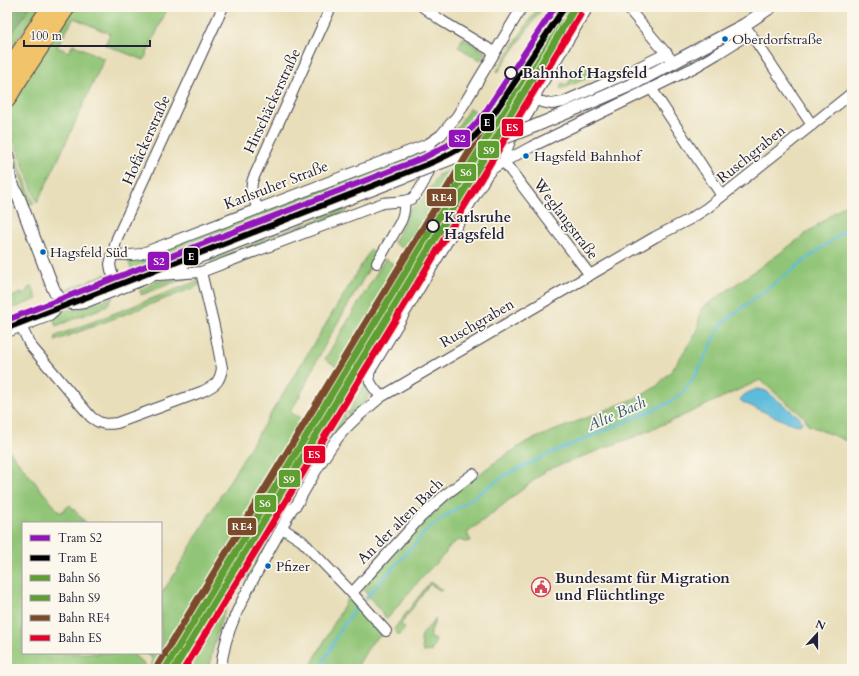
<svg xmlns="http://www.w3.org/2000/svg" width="859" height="676" viewBox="0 0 859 676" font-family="Cardo,serif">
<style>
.green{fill:#90c476;stroke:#597358}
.forest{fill:#74aa67;stroke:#4b6651}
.water{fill:#5dbcdb;stroke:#406f8b}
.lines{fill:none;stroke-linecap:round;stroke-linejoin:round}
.stream{stroke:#5dbcdb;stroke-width:2.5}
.minor-casing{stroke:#403e4e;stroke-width:12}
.tertiary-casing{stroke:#403e4e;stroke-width:14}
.primary-casing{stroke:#403e4e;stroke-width:18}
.minor{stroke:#fff;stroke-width:10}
.tertiary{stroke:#fff;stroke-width:12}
.primary{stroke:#f1c36a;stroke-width:16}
.tertiary-bridge-casing{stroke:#403e4e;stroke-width:14;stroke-linecap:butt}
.tertiary-bridge{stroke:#fff;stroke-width:12}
.rail-1-casing{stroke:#fbf7ec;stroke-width:10}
.rail-2-casing{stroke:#fbf7ec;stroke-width:10}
.rail-3-casing{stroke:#fbf7ec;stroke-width:10}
.rail-4-casing{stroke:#fbf7ec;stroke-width:10}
.rail-1{stroke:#5f9e30;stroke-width:7}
.rail-2{stroke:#5f9e30;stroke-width:7}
.rail-3{stroke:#7a4b2a;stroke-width:7}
.rail-4{stroke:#e4002b;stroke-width:7}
.tram-1-casing{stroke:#fbf7ec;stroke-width:9}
.tram-2-casing{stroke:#fbf7ec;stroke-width:9}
.tram-1{stroke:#9313ba;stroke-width:6}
.tram-2{stroke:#000;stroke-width:6}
.bus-dot{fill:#0065bd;stroke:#fbf7ec;stroke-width:1.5}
.stop-dot{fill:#fbf7ec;stroke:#22223b;stroke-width:2}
.labels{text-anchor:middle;stroke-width:3.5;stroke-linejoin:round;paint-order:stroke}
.bus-label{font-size:14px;fill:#22223b;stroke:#fbf7ec;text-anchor:start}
.stop-label{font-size:15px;font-weight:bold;fill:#22223b;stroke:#fbf7ec;text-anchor:start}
.street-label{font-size:15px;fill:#22223b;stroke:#fbf7ec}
.poi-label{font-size:15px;font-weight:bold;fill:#22223b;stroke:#fbf7ec;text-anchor:start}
.water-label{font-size:16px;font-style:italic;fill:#375873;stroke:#fbf7ec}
.line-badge{stroke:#fbf7ec;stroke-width:1.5}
.badge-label{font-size:11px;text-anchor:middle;font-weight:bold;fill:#fff}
</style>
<rect width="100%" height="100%" fill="#fbf7ec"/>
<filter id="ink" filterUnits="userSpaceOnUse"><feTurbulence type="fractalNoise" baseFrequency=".025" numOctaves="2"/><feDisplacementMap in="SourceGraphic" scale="8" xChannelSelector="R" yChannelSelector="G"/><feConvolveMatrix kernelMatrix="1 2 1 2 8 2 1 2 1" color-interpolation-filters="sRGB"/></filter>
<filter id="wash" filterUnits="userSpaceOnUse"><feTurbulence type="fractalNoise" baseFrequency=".012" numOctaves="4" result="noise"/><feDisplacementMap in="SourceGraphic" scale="16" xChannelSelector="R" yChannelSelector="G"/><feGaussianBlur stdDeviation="0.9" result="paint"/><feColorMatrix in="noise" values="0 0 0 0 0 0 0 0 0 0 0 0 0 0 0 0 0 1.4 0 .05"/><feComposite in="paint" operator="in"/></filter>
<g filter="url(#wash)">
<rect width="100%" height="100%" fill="#e8deb9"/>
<!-- green -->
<g class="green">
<polygon points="30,7 41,7 31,19 7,55 7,41"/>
<polygon points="73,7 168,7 144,60 105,45 110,34 74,18 57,47 69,52 73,44 104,59 58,160 42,193 37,202 9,128 7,128 7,116 14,97"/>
<polygon points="538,7 543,7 498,72 497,71"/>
<polygon points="580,7 582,7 582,8 580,12 578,12 573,22 573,24 571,28 568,28 563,37 563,39 560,45 558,45 540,77 541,80 539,83 535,81"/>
<polygon points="463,38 484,51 485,54 480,60 458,47"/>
<polygon points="582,62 598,71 597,74 562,89 560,88 562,83 567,85"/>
<path d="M469,109h3l14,10 -14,22 -10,6 -10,4 -6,-12c10,-8 16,-19 23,-30z"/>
<polygon points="7,134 34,203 27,205 24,186 8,141"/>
<path d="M421,152c4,0 6,4 8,8l-296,114 -5,-14h7l4,-1z"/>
<polygon points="458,167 447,187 450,189 443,201 441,200 427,223 429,224 411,253 394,243 409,210 421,201 425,197 438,175"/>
<polygon points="468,191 471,192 355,387 351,385 416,278 417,279 419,276 418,275 443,233 444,234 458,211 457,210"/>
<polygon points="852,199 852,443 808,425 805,418 760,380 734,392 678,418 631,438 547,470 467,533 471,541 467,542 458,540 446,550 446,553 423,576 387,619 375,604 362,588 421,521 459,490 491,465 526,442 641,396 657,386 673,369 697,331 701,309 783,251"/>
<polygon points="346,208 348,211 211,264 210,260"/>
<path d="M371,249l6,6 -47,81 -12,22 -13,28 -15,27 19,9 -151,247h-6v-11l-6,-5h15v-59l13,-19c63,-110 132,-216 197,-326z"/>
<polygon points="385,259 401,268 339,368 325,359"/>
<path d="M106,274c1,3 2,7 1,10 -3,6 -21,11 -27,14 -8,1 -14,-1 -19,-6z"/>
<polygon points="191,276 194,277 172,283 141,295 140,290 155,282"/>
<polygon points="200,280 200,284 196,287 55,341 56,336"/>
<polygon points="32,286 37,299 7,311 7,299 21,293 22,294 25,294 27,292 27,289"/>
<polygon points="114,297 105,307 56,326 53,318 61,310 63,309 74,310"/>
<path d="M365,383c9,16 -4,24 -15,34l-2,-3 -1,-2h4v-4z"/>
<path d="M348,390l4,2c-8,13 -9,14 -7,28 -26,27 -43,61 -62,93l2,2 -37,63 -4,1c-5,7 -11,13 -14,21 -10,18 -18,49 -21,69h-31l18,-32 111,-180 27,-49 6,-4z"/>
<polygon points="7,448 60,513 70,505 86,523 23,523 23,653 132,653 148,668 148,669 7,669"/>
<polygon points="430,582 442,590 441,591 430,584 401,624 405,628 399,636 394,629"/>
<polygon points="348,598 357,608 363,611 384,634 374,640 367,650 356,669 309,669"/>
<polygon points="436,618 429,637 436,640 431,652 430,651 423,652 421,640 422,635"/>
</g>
<!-- forest -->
<polygon class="forest" points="16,7 30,7 7,41 7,21"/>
<!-- water -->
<path class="water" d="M758,389l8,2 33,26 3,4 -1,3 -3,1 -11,-3 -43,-19 -4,-3c4,-7 12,-9 18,-11z"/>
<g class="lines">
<!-- stream -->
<g class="stream">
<polyline points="366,598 430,527 507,474 556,451 669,403 682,393 687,387 698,371 719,329 724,322 734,314 852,225"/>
<polyline points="320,669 339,632 355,609"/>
</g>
</g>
</g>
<g filter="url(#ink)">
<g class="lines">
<defs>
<g id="minor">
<polyline points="423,7 442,21 494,52"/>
<polyline points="627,7 670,58"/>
<polyline points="746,28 755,40 812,125"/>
<polyline points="651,88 722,196"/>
<polyline points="535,100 542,102 552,104 563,102 617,78 667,53"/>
<path d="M504,162c1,-7 3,-14 6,-21 9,-16 23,-30 27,-49l51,-85"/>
<polyline points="504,162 590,275"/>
<path d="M258,209c-4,-10 -9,-19 -5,-30l78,-172"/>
<path d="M112,255c9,-1 19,1 28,-1l288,-110 13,-9 16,-19 65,-109"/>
<path d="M377,263l24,-42c3,-7 4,-13 3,-20"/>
<path d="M159,275l42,-3 182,-69c9,-2 20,0 28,-4 8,-4 21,-31 21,-40 -1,-5 -3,-11 -4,-15"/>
<polyline points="117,288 111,270 110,264 117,238 223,7"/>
<path d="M21,326l9,19 61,72c9,7 14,8 26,6l84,-31c13,-6 19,-9 21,-24l-8,-42 -13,-54"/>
<polyline points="7,332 49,316 54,312 62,301"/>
<path d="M381,397c-6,-8 -15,-16 -11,-26l117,-196 5,-6 6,-4 33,-18 164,-80 22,-13 33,-21"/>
<polyline points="282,528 302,541 352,593 386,631"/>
<polyline points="352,593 421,517 445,495 473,474"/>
<path d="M221,669c3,-39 24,-75 43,-109 9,-17 19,-34 28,-51l5,-5c13,-23 26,-48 43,-69 11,-14 27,-26 41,-38l209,-122 65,-38 35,-18 17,-11 145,-115"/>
</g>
<g id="tertiary">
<polyline points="535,126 606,96 635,83 744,25 771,7"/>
<path d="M7,151l3,29 9,18 34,90c7,16 14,17 31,14l150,-59"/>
</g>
<g id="primary">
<polyline points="7,71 50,7"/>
<polyline points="7,100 17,83 67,7"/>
</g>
</defs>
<!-- minor casing -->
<use href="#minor" class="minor-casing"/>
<!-- tertiary casing -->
<use href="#tertiary" class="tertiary-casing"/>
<!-- primary casing -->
<use href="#primary" class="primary-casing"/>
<!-- minor -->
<use href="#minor" class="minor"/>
<!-- tertiary -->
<use href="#tertiary" class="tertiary"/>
<!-- primary -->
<use href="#primary" class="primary"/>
<defs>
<polyline id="tertiary-bridge" points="234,243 535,126"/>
</defs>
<!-- tertiary-bridge casing -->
<use href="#tertiary-bridge" class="tertiary-bridge-casing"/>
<!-- tertiary-bridge -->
<use href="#tertiary-bridge" class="tertiary-bridge"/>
<defs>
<polyline id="rail-1" points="165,669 566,7"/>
<polyline id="rail-2" points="174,669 573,11"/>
<polyline id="rail-3" points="158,665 557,7"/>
<polyline id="rail-4" points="184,669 580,15"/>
</defs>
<!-- rail-1 casing -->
<use href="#rail-1" class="rail-1-casing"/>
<!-- rail-2 casing -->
<use href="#rail-2" class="rail-2-casing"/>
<!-- rail-3 casing -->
<use href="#rail-3" class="rail-3-casing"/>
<!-- rail-4 casing -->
<use href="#rail-4" class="rail-4-casing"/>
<!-- rail-1 -->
<use href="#rail-1" class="rail-1"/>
<!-- rail-2 -->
<use href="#rail-2" class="rail-2"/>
<!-- rail-3 -->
<use href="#rail-3" class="rail-3"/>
<!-- rail-4 -->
<use href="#rail-4" class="rail-4"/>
<defs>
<polyline id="tram-1" points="7,320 423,158 458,140 472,128 484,114 555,7"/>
<path id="tram-2" d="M10,327l416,-162c12,-5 25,-11 36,-18 11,-8 20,-18 29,-29l71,-107"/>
</defs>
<!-- tram-1 casing -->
<use href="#tram-1" class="tram-1-casing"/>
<!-- tram-2 casing -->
<use href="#tram-2" class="tram-2-casing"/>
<!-- tram-1 -->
<use href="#tram-1" class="tram-1"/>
<!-- tram-2 -->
<use href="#tram-2" class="tram-2"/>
</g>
</g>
<!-- icons -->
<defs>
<symbol id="civic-ring" viewBox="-11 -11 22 22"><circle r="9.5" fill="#fbf7ec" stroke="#d1495b" stroke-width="1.5"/><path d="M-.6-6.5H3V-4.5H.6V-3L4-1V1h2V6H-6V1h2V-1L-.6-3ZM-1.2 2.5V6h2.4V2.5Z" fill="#d1495b"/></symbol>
</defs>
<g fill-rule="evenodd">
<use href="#civic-ring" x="530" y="576" width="22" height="22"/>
</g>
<!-- markers -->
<g class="bus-dot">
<circle cx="725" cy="39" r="3.5"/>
<circle cx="526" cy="156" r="3.5"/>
<circle cx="43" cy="252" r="3.5"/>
<circle cx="268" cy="566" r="3.5"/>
</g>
<g class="stop-dot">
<circle cx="511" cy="73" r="6"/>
<circle cx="433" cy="226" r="6"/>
</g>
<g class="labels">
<!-- bus labels -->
<g class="bus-label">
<text x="732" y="44">Oberdorfstraße</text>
<text x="534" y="161">Hagsfeld Bahnhof</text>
<text x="50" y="257">Hagsfeld Süd</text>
<text x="276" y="571">Pfizer</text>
</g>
<!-- stop labels -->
<g class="stop-label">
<text x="522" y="78">Bahnhof Hagsfeld</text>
<text x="444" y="222">Karlsruhe<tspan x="444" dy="17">Hagsfeld</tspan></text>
</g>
<!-- street labels -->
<g class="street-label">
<text transform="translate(272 101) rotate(-65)" y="5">Hirschäckerstraße</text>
<text transform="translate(146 140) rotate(-66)" y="5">Hofäckerstraße</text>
<text transform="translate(751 154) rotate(-39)" y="5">Ruschgraben</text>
<text transform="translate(276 185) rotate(-21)" y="5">Karlsruher Straße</text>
<text transform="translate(566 219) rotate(53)" y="5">Weglangstraße</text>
<text transform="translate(477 323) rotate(-30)" y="5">Ruschgraben</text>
<text transform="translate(400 521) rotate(-45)" y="5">An der alten Bach</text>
</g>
<!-- poi labels -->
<g class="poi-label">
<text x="555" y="583">Bundesamt für Migration<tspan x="555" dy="17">und Flüchtlinge</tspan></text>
</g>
<!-- water labels -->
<g class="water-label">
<text transform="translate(616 413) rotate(-24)" y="6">Alte Bach</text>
</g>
</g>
<g class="line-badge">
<rect x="480" y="113" width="15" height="19" rx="4" fill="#000"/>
<rect x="501" y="118" width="23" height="19" rx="4" fill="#e4002b"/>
<rect x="448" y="129" width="23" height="19" rx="4" fill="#9313ba"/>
<rect x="477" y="140" width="23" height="19" rx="4" fill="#5f9e30"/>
<rect x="454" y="163" width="23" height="19" rx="4" fill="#5f9e30"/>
<rect x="426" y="188" width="31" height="19" rx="4" fill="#7a4b2a"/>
<rect x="183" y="247" width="16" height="19" rx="4" fill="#000"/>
<rect x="147" y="251" width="23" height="20" rx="4" fill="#9313ba"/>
<rect x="303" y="445" width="23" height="19" rx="4" fill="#e4002b"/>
<rect x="278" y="469" width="23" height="19" rx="4" fill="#5f9e30"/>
<rect x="254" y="494" width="23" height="19" rx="4" fill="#5f9e30"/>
<rect x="227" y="517" width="30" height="19" rx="4" fill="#7a4b2a"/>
</g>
<g class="badge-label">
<text x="487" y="126">E</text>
<text x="512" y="131">ES</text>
<text x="460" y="142">S2</text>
<text x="489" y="154">S9</text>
<text x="466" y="176">S6</text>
<text x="442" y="201">RE4</text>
<text x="191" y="260">E</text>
<text x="159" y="265">S2</text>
<text x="314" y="458">ES</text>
<text x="289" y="483">S9</text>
<text x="265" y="507">S6</text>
<text x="242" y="530">RE4</text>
</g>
<!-- margin -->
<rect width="859" height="676" fill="none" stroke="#fbf7ec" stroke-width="24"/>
<!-- legend -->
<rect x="22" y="522" width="140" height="132" fill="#fbf7ec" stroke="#a4a2a5"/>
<rect x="30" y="535" width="20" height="6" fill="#9313ba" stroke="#a4a2a5"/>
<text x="58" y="542" font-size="12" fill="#22223b">Tram S2</text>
<rect x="30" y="555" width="20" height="6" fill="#000000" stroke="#a4a2a5"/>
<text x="58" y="562" font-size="12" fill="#22223b">Tram E</text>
<rect x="30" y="575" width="20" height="6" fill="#5f9e30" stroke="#a4a2a5"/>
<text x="58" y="582" font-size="12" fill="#22223b">Bahn S6</text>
<rect x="30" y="595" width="20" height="6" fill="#5f9e30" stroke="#a4a2a5"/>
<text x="58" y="602" font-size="12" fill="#22223b">Bahn S9</text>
<rect x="30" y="615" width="20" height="6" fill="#7a4b2a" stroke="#a4a2a5"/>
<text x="58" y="622" font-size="12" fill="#22223b">Bahn RE4</text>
<rect x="30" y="635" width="20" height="6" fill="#e4002b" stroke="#a4a2a5"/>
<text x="58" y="642" font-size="12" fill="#22223b">Bahn ES</text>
<!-- north arrow -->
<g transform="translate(817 634) rotate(21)" stroke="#fbf7ec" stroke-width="3" paint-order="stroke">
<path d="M0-3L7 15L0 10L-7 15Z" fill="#22223b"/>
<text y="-6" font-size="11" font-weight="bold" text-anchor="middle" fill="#22223b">N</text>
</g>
<!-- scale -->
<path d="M24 40v6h126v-6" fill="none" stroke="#22223b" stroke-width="2"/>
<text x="30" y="40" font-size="12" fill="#22223b" stroke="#fbf7ec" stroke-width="3" paint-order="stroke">100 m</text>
</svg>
